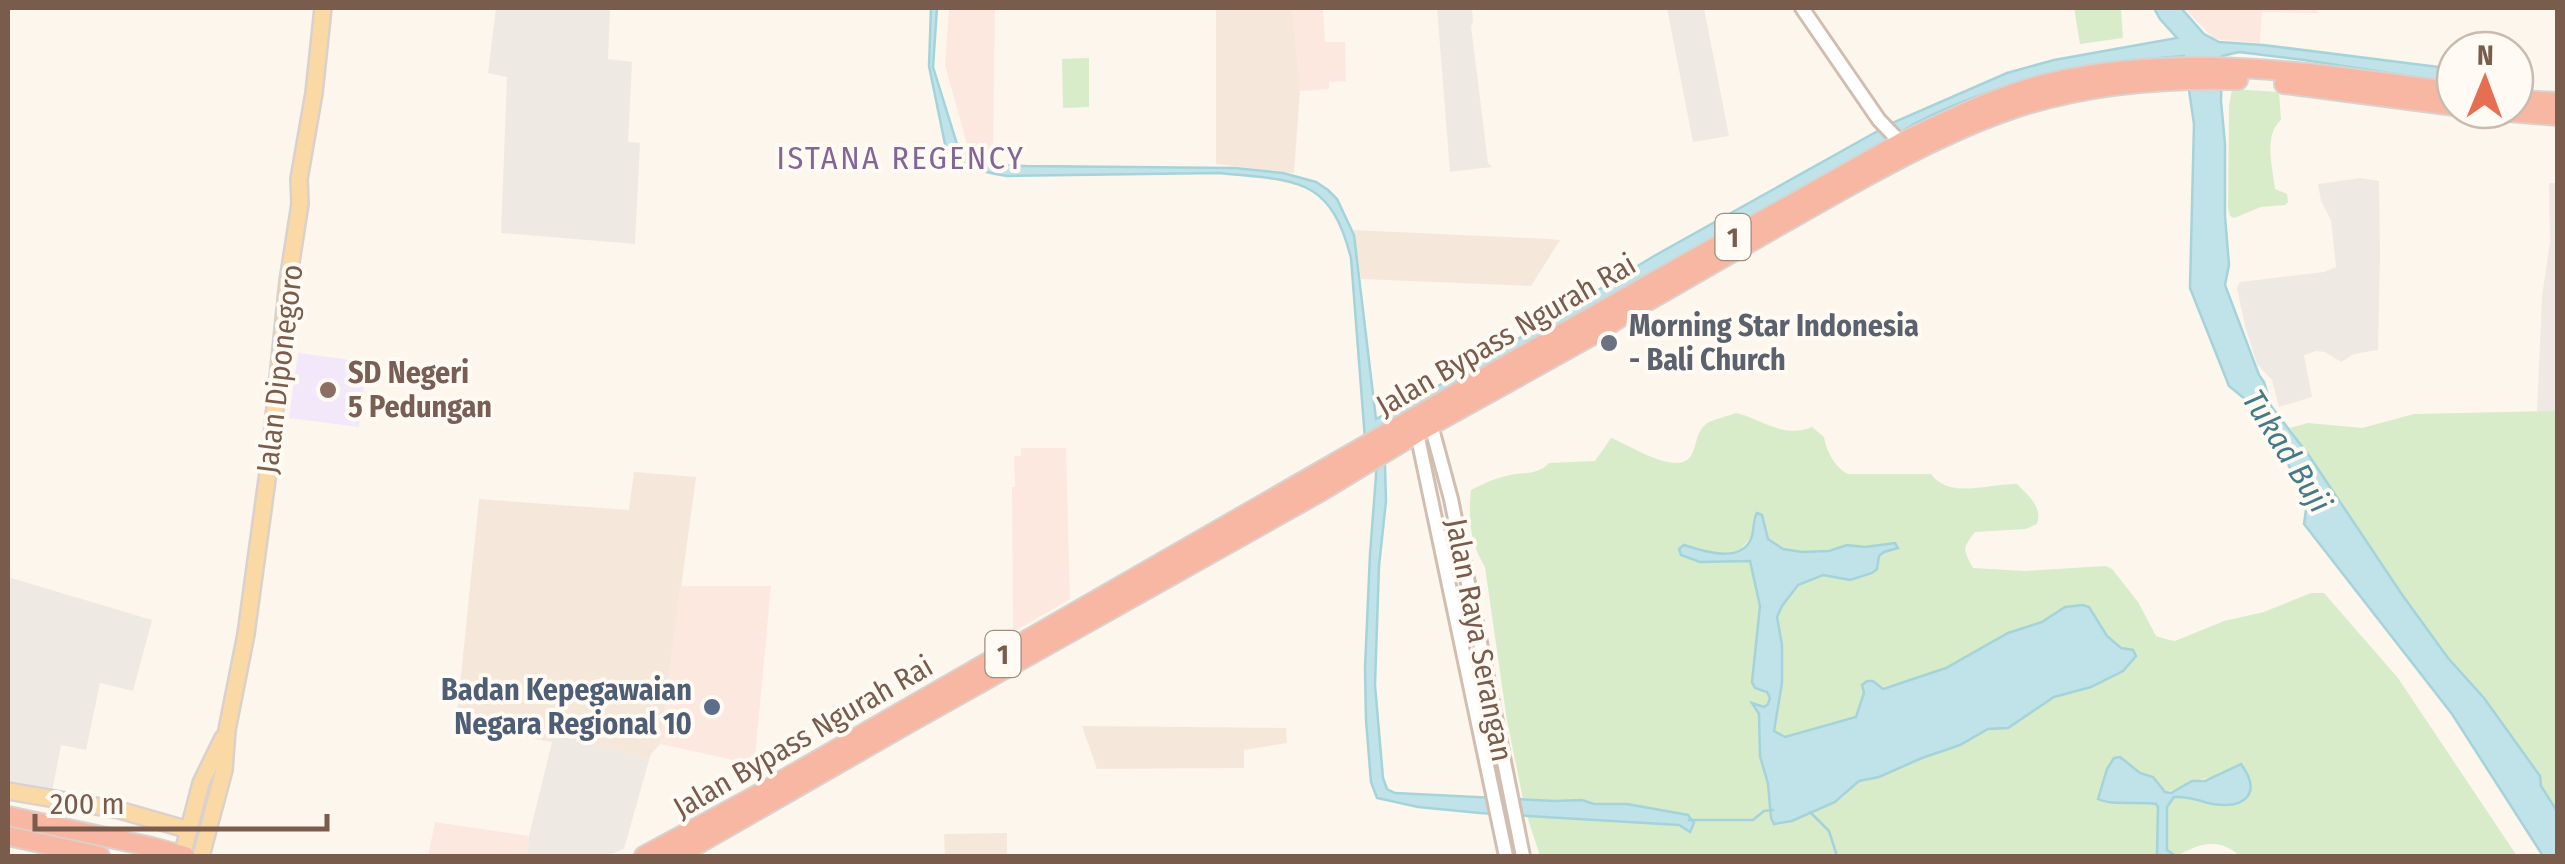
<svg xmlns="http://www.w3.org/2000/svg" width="2565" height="864" viewBox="0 0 2565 864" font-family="'Fira Sans Condensed',sans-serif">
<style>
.residential{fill:#f5e8da}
.commercial{fill:#fde8e0}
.industrial{fill:#efe9e4}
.education{fill:#f3e8fa}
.green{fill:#d8ecc9;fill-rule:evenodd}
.water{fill:#bfe3e8;stroke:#a5d3da;stroke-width:2.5}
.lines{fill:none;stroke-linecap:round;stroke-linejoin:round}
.stream{stroke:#a5d3da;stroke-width:2.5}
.minor-casing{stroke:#d1beb0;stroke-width:18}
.major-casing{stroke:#dad1cd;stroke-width:20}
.highway-casing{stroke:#dad1cd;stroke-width:22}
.minor{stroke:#fff;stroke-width:12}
.major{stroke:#fbd9a5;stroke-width:15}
.highway{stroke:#f7b7a3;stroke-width:18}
.worship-dot{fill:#6b7280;stroke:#fffaf3;stroke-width:4}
.education-dot{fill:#8d6e63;stroke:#fffaf3;stroke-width:4}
.service-dot{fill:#5c6f8a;stroke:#fffaf3;stroke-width:4}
.labels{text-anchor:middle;stroke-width:8;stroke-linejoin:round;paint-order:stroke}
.shield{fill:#fffaf3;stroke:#a28b7f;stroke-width:2.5}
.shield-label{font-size:28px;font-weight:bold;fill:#7a5c4d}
.worship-label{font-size:30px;font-weight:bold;fill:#5b616d;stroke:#fffaf3;text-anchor:start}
.street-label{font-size:30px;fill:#7a5c4d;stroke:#fffaf3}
.education-label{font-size:30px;font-weight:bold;fill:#785e54;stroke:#fffaf3;text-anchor:start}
.service-label{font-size:30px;font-weight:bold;fill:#4e5e75;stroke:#fffaf3;text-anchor:end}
.neighbourhood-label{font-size:32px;letter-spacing:2.5px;fill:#846695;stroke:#fffaf3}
.water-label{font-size:32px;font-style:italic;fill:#437c86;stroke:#fffaf3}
</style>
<rect width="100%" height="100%" fill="#fdf6ec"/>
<!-- residential -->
<g class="residential">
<polygon points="1216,8 1293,8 1300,91 1294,173 1216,164"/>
<polygon points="1354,230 1549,239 1560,240 1531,286 1361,279"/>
<polygon points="634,472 696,477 660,744 651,754 649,760 591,743 591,734 552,742 456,724 479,499 629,510"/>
<polygon points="1082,726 1286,728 1287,743 1244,750 1244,768 1097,769"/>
<polygon points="1007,833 1007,856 945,856 944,834"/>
</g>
<!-- commercial -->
<g class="commercial">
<polygon points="949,8 995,8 993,162 968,148 945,65"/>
<polygon points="1292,8 1323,8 1325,42 1345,42 1346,81 1329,82 1329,89 1300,91"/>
<polygon points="2184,8 2317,8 2317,13 2262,12 2260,43 2214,39"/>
<polygon points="1021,448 1066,448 1070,599 1013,632 1012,487 1015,487 1014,456 1021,456"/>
<polygon points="680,586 771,586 755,758 747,763 660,744"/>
<polygon points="435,822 529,836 527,856 428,856"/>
</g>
<!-- industrial -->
<g class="industrial">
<polygon points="496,8 610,8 608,59 632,62 628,142 640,143 635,244 501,233 507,77 488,73"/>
<polygon points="1437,8 1472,8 1473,22 1471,26 1488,163 1492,167 1450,172"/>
<polygon points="1667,8 1704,8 1729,136 1693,142"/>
<polygon points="2361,178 2379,181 2380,255 2378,350 2354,354 2341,362 2325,352 2316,351 2304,355 2312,397 2279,407 2272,380 2257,364 2245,326 2237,288 2240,282 2324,272 2336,267 2331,220 2321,201 2318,184"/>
<polygon points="2550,183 2557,183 2557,411 2537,412 2542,297 2550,242 2549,185"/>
<polygon points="8,577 152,620 133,691 100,683 86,750 61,745 52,792 8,784"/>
<polygon points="553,727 591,734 592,743 649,760 624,849 606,856 527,856 529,836 552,742"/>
</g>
<!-- education -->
<polygon class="education" points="298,353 367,362 359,427 289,418"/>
<!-- green -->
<g class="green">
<polygon points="2074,8 2121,9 2123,38 2080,44"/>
<polygon points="1089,58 1089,107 1063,108 1062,59"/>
<path d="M2232,89l47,3 2,28c-18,15 -8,48 -6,69l12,5 1,8 -3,3 -24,2 -27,11 -4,-2 -2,-8 1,-102z"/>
<polygon points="2557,411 2557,811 2541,786 2540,776 2484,698 2448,658 2403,596 2290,428 2308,423 2362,428 2414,414"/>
<path d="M1736,413c27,6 46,26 76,14l12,10c2,13 11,31 24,37h83c18,26 59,9 86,10 11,11 26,23 20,40l-11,5 -51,3c-13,17 -12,17 -2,36l52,3 81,-5 6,3 26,33 18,34 13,4 6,1 49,-20 40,-9 47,-19h13l74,85 119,178h-277c-24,-20 -39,-12 -64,0l-9,-6v-43l7,-10 24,1 11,5 13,-32c-14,10 -20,6 -33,12 -10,4 -15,8 -25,9 -9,-16 -13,-12 -27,-21 -10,-7 -11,-11 -23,-13l-15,35 5,10 33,-2 19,3 2,3 -1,49h-617l-13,-40c37,2 137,-1 163,15l-2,-16 -61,-11h-33l-12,-4 -27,1 -32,-2 -16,-78 -22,-154c-15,-25 -17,-47 -14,-77 13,-7 25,-12 39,-15 15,-3 28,0 39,-12l46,-2 16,-23c17,6 69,41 81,16 5,-10 4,-22 14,-30 5,-4 22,-8 30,-11zM1762,515l6,24 15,10 19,3 27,-1 24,-6 12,2 29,-4 4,4c-13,5 -20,6 -21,22l-35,10 -19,-4 -6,2 -19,8 -16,21 -5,11 5,28v38l-8,49 12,5 70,-20 8,-24 82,-25 62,-35 34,-11 16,-12 31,-3c11,17 19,34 38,43l-50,42 -23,5 -46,31 -20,1 -28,16 -38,13 -43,19 -20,4 -18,18 -49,22 -21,-3 -3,-34 -8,-28 -1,-42 -5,-9 10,3 4,-4 2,-6 -3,-6 -12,-4 5,-82 -11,-45 -68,-6 10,-7c17,7 32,7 49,2l12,-14 1,-19z"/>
</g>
<!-- water -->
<g class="water">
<path d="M931,8h6l-4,59 24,77 16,13 23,8 30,1 209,2 48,5 33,9 12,8 9,9 17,36 22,184 86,-46 192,-117 238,-133 115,-50 47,-13 123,-22 -17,-19 -6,-11h27l23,26 15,8 44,3 192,24v14l-151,-23 -65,-8 -17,4 -1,45 4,43v72l4,49 -4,20 34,90 5,7 7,24 39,51 93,139 45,62 36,40 56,78 1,10 16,25v45h-14l-91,-142 -148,-190 2,-14 -6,-8 2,-11 -26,-50 -25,-37 -22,-18 -39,-98 4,-164 -10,-68c-97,7 -182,23 -270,68 -20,11 -40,25 -59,38l-478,269 8,35 1,35 -7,65 -4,119 8,93 4,11 8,4 160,8 27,-1 12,4h33l61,11 6,8 -4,9 -11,-7 -199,-12 -62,-6 -41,-9 -6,-16 -5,-62 -1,-52 5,-114 6,-78v-9l-11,-28 -14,-181c-21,-83 -56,-77 -132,-85l-212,3c-20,-3 -50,-9 -61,-27l-17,-83z"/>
<path d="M1757,513l5,2 6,24 15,10 19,3 27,-1 18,-6 18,2 30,-4 3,5 -14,4 -5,4 -2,13 -5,4 -22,7 -27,-5 -25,10 -16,21 -5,11 5,28v38l-8,48 11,6 71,-20 8,-24 -2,-8 5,-4h6l10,8 63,-21 62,-35 34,-11 23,-15 18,-2 6,2 18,29 14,12 12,2 3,6 -13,15 -32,16 -37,10 -46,31 -20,1 -28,16 -38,13 -43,19 -20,4 -24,21 -43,19 -18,3 -3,-6 -3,-34 -8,-28 -1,-42 -7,-11 12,4 4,-3 2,-6 -3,-6 -12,-4 -3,-6 8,-76 -10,-45 -50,1 -19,-7 -2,-6 5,-4c19,6 59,20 68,-9 3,-10 0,-15 5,-23z"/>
<path d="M2120,757l20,16 13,4 12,15 6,1 21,-12h13l36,-17c21,29 5,45 -28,40 -15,-3 -22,-8 -39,-7l-7,10v43l9,6h-19l1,-49 -2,-3c-18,-3 -44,2 -58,-5l9,-30 7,-11z"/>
</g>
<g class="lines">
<!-- stream -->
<g class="stream">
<polyline points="1810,812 1829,831 1837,856"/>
<polyline points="1689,820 1753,820 1764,811 1773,810"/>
</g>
<defs>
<g id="minor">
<polyline points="1802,8 1879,120 1904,146"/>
<polyline points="1431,425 1451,499 1523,856"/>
<polyline points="1417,433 1506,856"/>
</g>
<g id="major">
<polyline points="8,791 119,810 189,830"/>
<polyline points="182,856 201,783 223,738"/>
<polyline points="201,856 224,770 227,730 246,634 269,465 288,281 300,204 299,179 314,93 323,8"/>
</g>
<g id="highway">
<polyline points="2284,84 2455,106"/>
<polyline points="2515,100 2558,102"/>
<polyline points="2486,110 2558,116"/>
<polyline points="8,816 152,847 185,856"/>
<polyline points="8,836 100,856"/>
<path d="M644,856l104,-56 721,-414 431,-243c51,-24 102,-50 157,-62 131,-29 267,-7 398,11"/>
<path d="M677,856l230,-132 411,-231 99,-60 178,-99 30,-20c78,-44 155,-90 233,-133 51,-28 105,-56 160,-74 71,-23 146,-29 220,-27"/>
</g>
</defs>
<!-- minor casing -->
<use href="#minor" class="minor-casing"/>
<!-- major casing -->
<use href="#major" class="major-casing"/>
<!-- highway casing -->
<use href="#highway" class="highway-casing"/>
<!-- minor -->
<use href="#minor" class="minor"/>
<!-- major -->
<use href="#major" class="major"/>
<!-- highway -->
<use href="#highway" class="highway"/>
</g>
<!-- markers -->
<circle class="worship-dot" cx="1609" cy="343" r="10"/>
<circle class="education-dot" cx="328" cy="390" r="10"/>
<circle class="service-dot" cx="712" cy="707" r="10"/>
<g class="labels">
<!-- shield labels -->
<g class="shield">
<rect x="1715.5" y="214" width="35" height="46" rx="8"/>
<rect x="985.5" y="631" width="35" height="46" rx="8"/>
</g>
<g class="shield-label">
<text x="1733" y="247">1</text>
<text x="1003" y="664">1</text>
</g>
<!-- worship labels -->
<g class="worship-label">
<text x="1629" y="336">Morning Star Indonesia<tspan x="1629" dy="34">- Bali Church</tspan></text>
</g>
<!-- street labels -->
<g class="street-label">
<text transform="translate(1506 335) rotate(-30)" y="10">Jalan Bypass Ngurah Rai</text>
<text transform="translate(280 369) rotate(-83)" y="10">Jalan Diponegoro</text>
<text transform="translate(1479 640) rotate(79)" y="10">Jalan Raya Serangan</text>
<text transform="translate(803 737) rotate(-30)" y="10">Jalan Bypass Ngurah Rai</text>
</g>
<!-- education labels -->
<g class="education-label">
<text x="348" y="383">SD Negeri<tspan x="348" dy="34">5 Pedungan</tspan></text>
</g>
<!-- service labels -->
<g class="service-label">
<text x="692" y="700">Badan Kepegawaian<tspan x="692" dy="34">Negara Regional 10</tspan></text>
</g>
<!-- neighbourhood labels -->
<g class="neighbourhood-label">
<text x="901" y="169">ISTANA REGENCY</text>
</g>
<!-- water labels -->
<g class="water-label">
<text transform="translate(2287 451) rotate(58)" y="11">Tukad Buji</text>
</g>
</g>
<!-- border -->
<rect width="2565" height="864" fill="none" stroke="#7a5c4d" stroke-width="20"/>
<!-- north arrow -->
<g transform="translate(2485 80) rotate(1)"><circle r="48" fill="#fffaf3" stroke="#cabbb1" stroke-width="2.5"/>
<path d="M0-8L18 38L0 25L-18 38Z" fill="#e76f51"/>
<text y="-15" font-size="28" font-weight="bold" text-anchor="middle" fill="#7a5c4d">N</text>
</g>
<!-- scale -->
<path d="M35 814v15h292v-15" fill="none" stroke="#7a5c4d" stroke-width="5"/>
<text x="50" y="814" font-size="30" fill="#7a5c4d" stroke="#fffaf3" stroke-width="8" paint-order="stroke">200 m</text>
</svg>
